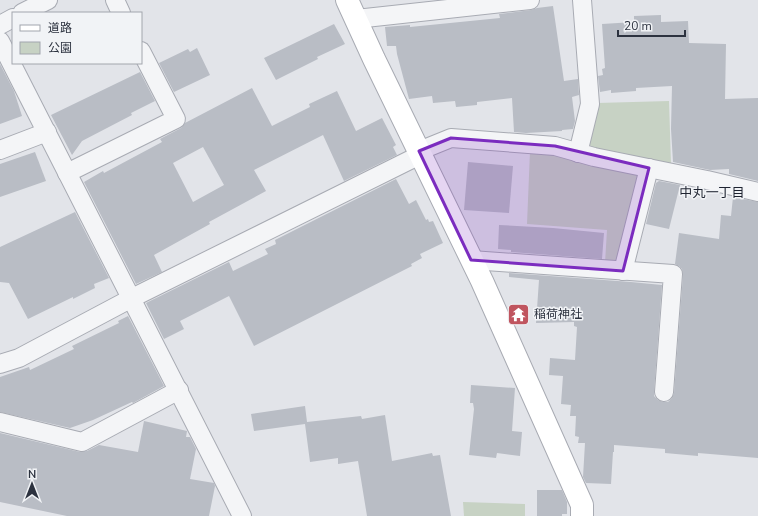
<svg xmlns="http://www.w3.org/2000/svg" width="758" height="516" viewBox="0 0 758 516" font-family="'Nunito Sans','Noto Sans JP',sans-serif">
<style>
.green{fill:#c7d2c4}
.building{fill:#b9bdc5;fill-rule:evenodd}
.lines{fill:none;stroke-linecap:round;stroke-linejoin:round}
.street-casing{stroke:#a8abb3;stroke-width:20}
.secondary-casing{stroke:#a8abb3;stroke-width:24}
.street{stroke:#f4f5f7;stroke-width:18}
.secondary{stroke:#fff;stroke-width:22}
.marked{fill:#7b2cbf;fill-opacity:0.2;stroke:#7b2cbf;stroke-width:3;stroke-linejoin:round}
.labels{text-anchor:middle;stroke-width:3;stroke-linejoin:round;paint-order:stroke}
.poi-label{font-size:12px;fill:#2c323f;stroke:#f1f3f6;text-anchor:start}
.neighbourhood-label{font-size:13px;fill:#1e2330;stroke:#f1f3f6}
</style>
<rect width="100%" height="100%" fill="#e2e4e9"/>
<!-- green -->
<g class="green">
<polygon points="669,101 671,165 589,150 597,103"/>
<polygon points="530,151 556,153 641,171 618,264 605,263 607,230 527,224"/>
<polygon points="463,502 525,504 525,516 464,516"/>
</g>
<!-- building -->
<g class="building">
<polygon points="553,6 564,81 578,79 579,95 572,97 575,121 573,129 562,130 562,131 526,133 514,132 512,98 477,102 477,105 456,107 455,101 433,103 432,96 409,99 397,54 396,46 387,46 385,27 410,25 410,27 500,18 499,14 531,10 537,8"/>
<polygon points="661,15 661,22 688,21 689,43 726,44 725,99 758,98 758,181 729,174 729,169 710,170 673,162 671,129 672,86 636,88 636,91 611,93 611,90 600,92 598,76 603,75 602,69 605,68 602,24 634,22 634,16"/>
<polygon points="334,24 345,44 317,57 318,59 276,80 264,58"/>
<polygon points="197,48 210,75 174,92 159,63 188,49 190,52"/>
<polygon points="0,64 14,91 22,116 0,124"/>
<polygon points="140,72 155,101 131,113 132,115 82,141 72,155 51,115"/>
<path d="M252,88l20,38 38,-19 -1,-3 28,-13 19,40 26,-13 14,27 -3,2 4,8 -53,26 -21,-46 -69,35 12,21 -57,31 1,2 -56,31 8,17 -26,12 -52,-102 19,-11 1,2 58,-31 -2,-3 21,-11 4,-5zM203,147l21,38 -31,17 -20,-39z"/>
<polygon points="35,152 46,181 0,197 0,164"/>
<polygon points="468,162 513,166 509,213 464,210"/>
<polygon points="396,179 409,204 416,200 426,220 428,219 429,222 433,221 443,243 420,254 422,258 411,264 412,266 254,346 229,296 180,321 184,329 164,339 146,303 229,262 233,271 268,254 265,249 276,244 275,240"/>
<polygon points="659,181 680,185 669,229 646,224 656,183"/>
<polygon points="733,197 758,202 758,458 698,453 698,456 665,453 665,449 614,445 614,452 613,452 611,484 586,483 583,477 585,443 578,443 579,437 575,436 576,416 570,416 571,405 561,404 563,376 549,375 550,358 575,360 577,327 574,326 574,322 536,323 539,280 509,277 509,273 631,282 662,285 654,392 654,396 658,400 663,402 668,402 672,398 674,393 683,275 682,269 679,266 675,264 679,233 719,239 721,215 731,216"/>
<polygon points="75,212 109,278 94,284 95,288 73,299 73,297 28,319 9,283 0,282 0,247"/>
<polygon points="499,225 553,228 604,233 602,259 511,252 511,250 498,249"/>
<polygon points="128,316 164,386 133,403 132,402 93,420 70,428 0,412 0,377 29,367 30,370 74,349 72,346 119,323 118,321"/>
<polygon points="471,385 515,388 512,431 522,432 520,456 497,453 496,458 469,455 474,409 473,403 470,403"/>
<polygon points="305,406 307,422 361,416 362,419 385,415 392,461 432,453 433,456 440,455 451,516 367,516 358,461 338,464 338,458 310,462 305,424 254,431 251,414"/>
<polygon points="144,421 187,431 186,437 190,437 196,449 190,479 214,483 215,486 209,516 67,516 0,502 0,433 80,452 87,451 99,445 138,452"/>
<polygon points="537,490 562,490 567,502 567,514 562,514 562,516 537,516"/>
</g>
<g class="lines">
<defs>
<g id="street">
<polyline points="115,0 121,13"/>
<polyline points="22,13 48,0"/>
<polyline points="356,19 530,0"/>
<polyline points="0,25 13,18"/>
<polyline points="0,41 242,516"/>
<polyline points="0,150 47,132"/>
<polyline points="419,151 451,138 555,146 594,157 707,180 758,192"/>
<polyline points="578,153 590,104 582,0"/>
<polyline points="67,173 176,119 141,51"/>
<polyline points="471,260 673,274 664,392"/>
<polyline points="623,271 649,168"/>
<polyline points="0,364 19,358 132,298 420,155"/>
<polyline points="0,422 82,442 179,390"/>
</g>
<polyline id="secondary" points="347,0 374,59 482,281 582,505 582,516"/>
</defs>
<!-- street casing -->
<use href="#street" class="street-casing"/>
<!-- secondary casing -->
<use href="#secondary" class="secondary-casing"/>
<!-- street -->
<use href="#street" class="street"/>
<!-- secondary -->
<use href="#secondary" class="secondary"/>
</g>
<!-- marked area -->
<path class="marked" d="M451,138l104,8 94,22 -26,103 -152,-11 -52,-109z"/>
<!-- icons -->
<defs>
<symbol id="temple-square" viewBox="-11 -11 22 22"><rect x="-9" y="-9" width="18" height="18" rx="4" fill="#c0555f" stroke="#f1f3f6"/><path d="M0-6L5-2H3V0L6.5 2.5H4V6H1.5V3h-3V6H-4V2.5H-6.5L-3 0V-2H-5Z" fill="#fff"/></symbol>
</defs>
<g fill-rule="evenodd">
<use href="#temple-square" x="506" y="302" width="25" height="25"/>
</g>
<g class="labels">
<!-- poi labels -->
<g class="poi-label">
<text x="534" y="318">稲荷神社</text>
</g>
<!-- neighbourhood labels -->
<g class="neighbourhood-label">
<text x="712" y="197">中丸一丁目</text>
</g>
</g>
<!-- legend -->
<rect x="12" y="12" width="130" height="52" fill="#f1f3f6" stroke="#a2a6ad"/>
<rect x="20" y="25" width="20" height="6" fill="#ffffff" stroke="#a2a6ad"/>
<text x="48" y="32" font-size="12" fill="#2c323f">道路</text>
<rect x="20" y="42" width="20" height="12" fill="#c7d2c4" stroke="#a2a6ad"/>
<text x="48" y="52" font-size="12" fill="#2c323f">公園</text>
<!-- north arrow -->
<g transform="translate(32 484)" stroke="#f1f3f6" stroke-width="3" paint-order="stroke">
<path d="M0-3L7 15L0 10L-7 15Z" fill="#2c323f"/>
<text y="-6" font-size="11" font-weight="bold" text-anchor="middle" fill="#2c323f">N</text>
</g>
<!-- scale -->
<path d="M618 30v6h67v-6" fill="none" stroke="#2c323f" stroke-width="2"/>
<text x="624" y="30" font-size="12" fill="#2c323f" stroke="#f1f3f6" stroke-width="3" paint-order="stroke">20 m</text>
</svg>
